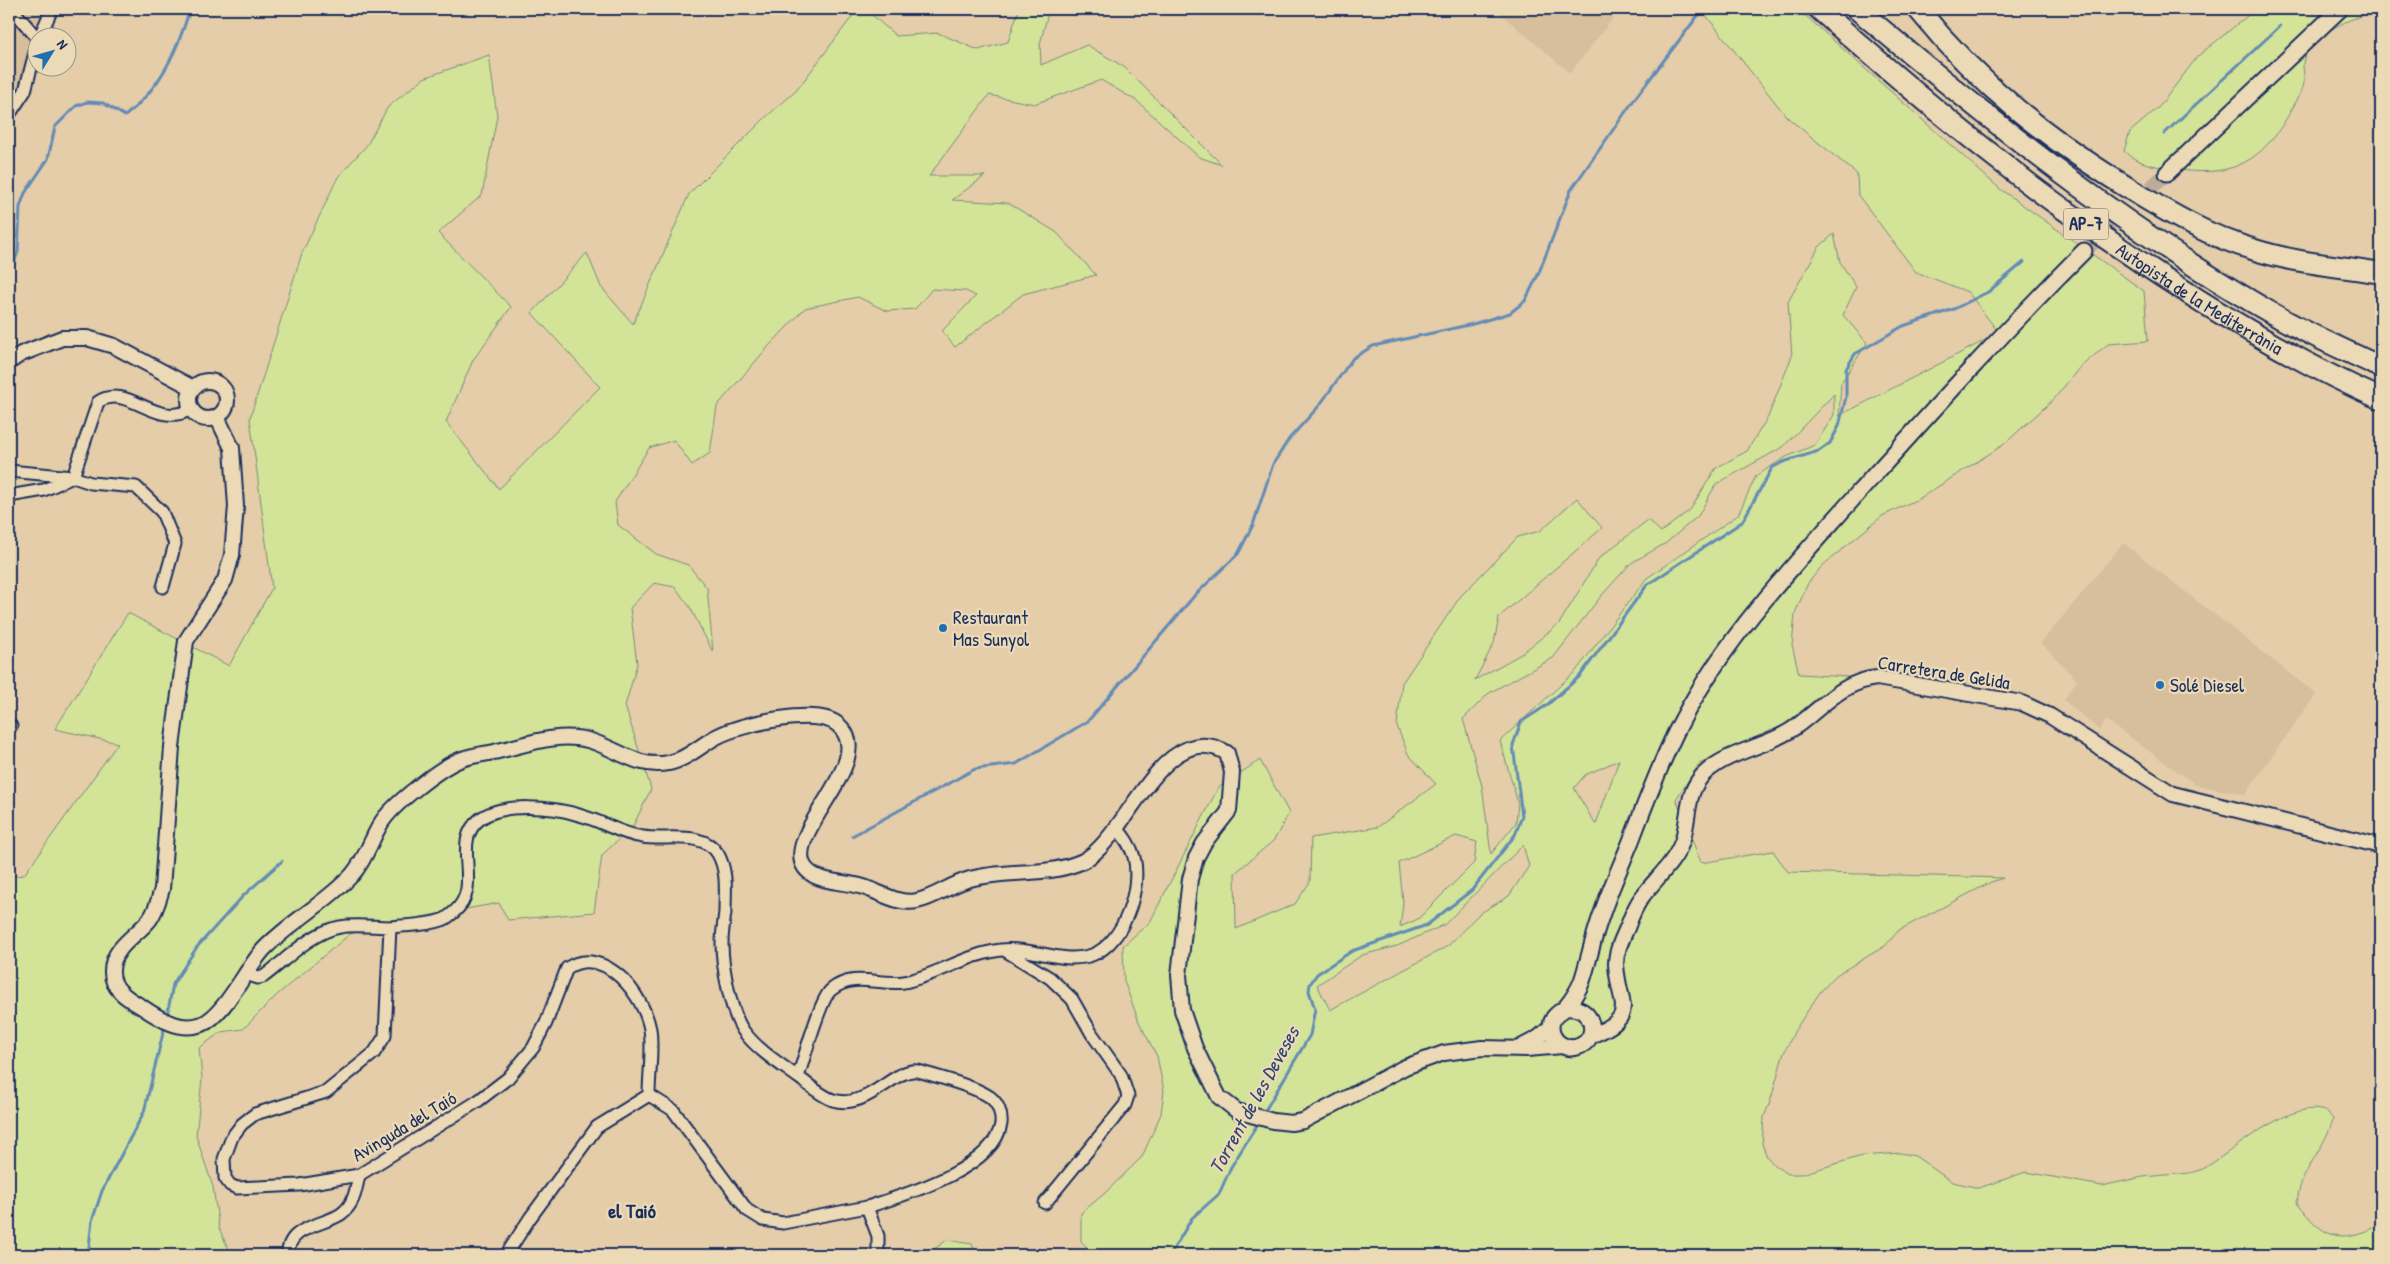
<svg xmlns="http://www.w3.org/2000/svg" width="2390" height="1264" viewBox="0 0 2390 1264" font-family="'Patrick Hand',sans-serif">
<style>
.built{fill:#d7be9c}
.green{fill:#d3e498;stroke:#778a7b;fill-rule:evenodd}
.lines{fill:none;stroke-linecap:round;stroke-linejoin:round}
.stream{stroke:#638bb6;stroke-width:3}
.secondary-tunnel{stroke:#bcad99;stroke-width:15;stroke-dasharray:15 8;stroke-linecap:butt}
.minor-casing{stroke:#1b2f5e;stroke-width:15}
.tertiary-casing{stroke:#1b2f5e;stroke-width:18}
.secondary-casing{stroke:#1b2f5e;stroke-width:19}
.motorway-casing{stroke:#1b2f5e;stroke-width:24}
.minor{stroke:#ecdab7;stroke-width:11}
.tertiary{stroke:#ecdab7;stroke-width:14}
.secondary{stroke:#ecdab7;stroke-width:15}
.motorway{stroke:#ecdab7;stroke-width:20}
.poi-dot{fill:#1f6fb2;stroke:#ecdab7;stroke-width:2}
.labels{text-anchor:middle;stroke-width:4.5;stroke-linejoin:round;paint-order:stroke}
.shield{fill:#ecdab7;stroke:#5a6279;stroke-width:1}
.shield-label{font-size:18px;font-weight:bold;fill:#1b2f5e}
.street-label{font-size:19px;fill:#1b2f5e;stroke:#ecdab7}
.poi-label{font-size:19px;fill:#1b2f5e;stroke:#ecdab7;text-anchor:start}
.water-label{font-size:20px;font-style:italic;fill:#2d4674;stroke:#ecdab7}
.neighbourhood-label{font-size:20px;font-weight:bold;fill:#1b2f5e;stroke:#ecdab7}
</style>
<rect width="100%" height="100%" fill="#e4cda8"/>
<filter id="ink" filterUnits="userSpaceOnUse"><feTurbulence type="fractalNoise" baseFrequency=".02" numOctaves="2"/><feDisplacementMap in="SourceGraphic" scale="10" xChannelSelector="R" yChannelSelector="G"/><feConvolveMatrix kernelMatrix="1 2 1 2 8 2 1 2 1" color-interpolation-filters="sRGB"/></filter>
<g filter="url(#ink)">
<!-- built -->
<g class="built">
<polygon points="9,9 62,9 37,41 9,120"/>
<polygon points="1495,9 1602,9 1613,18 1570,73"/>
<polygon points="2123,543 2316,694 2245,794 2196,785 2106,720 2099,730 2064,700 2077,680 2041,643"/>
</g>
<!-- green -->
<g class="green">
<polygon points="858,9 865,9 896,36 938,33 978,50 1008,42 1019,9 1049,9 1040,44 1041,65 1087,45 1124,67 1222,165 1199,157 1137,101 1101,80 1034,104 989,95 929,176 985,176 952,200 1008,203 1056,232 1096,275 1023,294 955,347 942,331 976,296 966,291 932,289 915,309 887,311 858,297 805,308 767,348 717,406 710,453 692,465 674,440 649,448 615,502 618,525 656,554 688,565 707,588 713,652 690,607 675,587 654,583 630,608 637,664 625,706 651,789 633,826 602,855 594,912 508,920 499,903 387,923 350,934 279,993 243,1029 221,1032 199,1048 202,1078 196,1136 213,1187 219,1228 231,1255 9,1255 9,877 24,875 118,743 55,729 128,613 229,666 272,588 250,418 302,253 338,177 367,145 388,107 424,78 489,55 497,116 482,195 438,233 511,307 473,360 446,422 499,489 600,387 532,313 587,253 601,287 633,324 689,194 765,118 796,91"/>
<path d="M1701,9h97l202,180 144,102 4,50 -40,3 -29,24 -25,31 -51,46 -83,53 -38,18 -60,50 -14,17 -13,30 -3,32 7,29 48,3 -65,51 -43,16 -40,20 -23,35 25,64 72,-12 15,21 215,6 -12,4 -92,48 -14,16 -49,29 -16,17 -25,38 -12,25 -12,44 -7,18 -2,27 5,13 8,9 13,8h14l60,-18 39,-3 14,3 37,26 27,6 47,-16 76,14 41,-9 47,-4 13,-4c29,-17 84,-67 118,-59 5,1 9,6 12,9 -8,30 -34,52 -36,84 27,36 43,42 84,21v31h-1286l-14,-14v-28l23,-19 38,-37 19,-43 3,-23 -7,-35 -18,-34 -15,-41 -1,-35 27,-24 68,-134 42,-28 29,53 -15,27 -39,33 1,56 59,-25 15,-22 1,-44 67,-11 58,-43 -28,-30 -11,-28 5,-43 58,-86 58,-60 22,-6 37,-33 25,30 -103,89 -5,26 -19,37 46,-26 38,-30 40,-66 49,-38 13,12 29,-22 26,-42 31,-17 21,-34 24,-61 -4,-54 31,-55 15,-13 6,28 16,25 -13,28 24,28 -26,40 -2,33 160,-83 -31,-41 -52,-20 -58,-77 -1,-21 -70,-57zM1834,394v21l-19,30 -29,12 -30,19 -18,39 -91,63 -71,93 -76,70 18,62 -2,20 -25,31 -9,-68 -19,-67 26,-26 64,-35 48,-62 30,-33 35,-20 32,-27 18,-32 67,-37zM1619,760l-23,64h-1l-21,-36 11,-13zM1456,836l21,6 -3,21 -56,56 -18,8 3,-24 -4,-40zM1523,845l6,21 -20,30 -30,18 -31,32 -118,64 -13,-25 45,-30 35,-9 47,-21z"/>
<path d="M2256,9h113l3,4c-25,6 -51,18 -66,41 -7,11 1,21 -3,33 -3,9 -9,18 -14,27 -27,47 -55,63 -109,56 -18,-3 -43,-5 -56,-19l6,-19 29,-25 39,-51z"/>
<polygon points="947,1240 972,1244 976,1255 926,1255"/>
</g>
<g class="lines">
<!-- stream -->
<g class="stream">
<polyline points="2164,134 2280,26"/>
<path d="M9,276l9,-24 2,-45 5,-14 23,-34 7,-32 21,-21 11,-4 16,1 22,13c36,-28 52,-65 65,-107"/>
<polyline points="852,836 975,769 1016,764 1088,721 1195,595 1238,554 1253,525 1273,464 1289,439 1319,406 1353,358 1373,346 1473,324 1510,313 1525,301 1538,275 1571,190 1636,97 1703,9"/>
<polyline points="167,1016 173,984 197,947 244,895 282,861"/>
<polyline points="1263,1114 1310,1035 1315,1009 1309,991 1310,984 1317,974 1352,951 1427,925 1472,890 1515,835 1522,816 1513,745 1521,722 1547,705 1580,676 1647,585 1742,522 1772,468 1783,462 1819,451 1830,443 1839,426 1846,397 1846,369 1855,354 1903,326 1954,309 1988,292 2024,262"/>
<polyline points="88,1255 92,1221 102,1191 144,1112 164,1029"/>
<polyline points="1170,1255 1192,1218 1219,1194 1231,1167 1259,1122"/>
</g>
<!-- secondary-tunnel -->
<polyline class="secondary-tunnel" points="2084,251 2167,173"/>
<defs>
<g id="minor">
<polyline points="12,9 38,39"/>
<polyline points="39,38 52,9"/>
<polyline points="9,115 25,91 38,41"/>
<polyline points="9,471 73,477 91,483 136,487 162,512 175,544 163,587"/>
<path d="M9,496l35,-6 29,-13 25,-75c30,-20 58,28 93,7"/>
<polyline points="9,726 11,726"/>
<path d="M390,927c17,-2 36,-1 52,-7 5,-1 8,-5 12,-8 31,-26 -5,-69 26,-93 22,-17 74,-12 99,-4 23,6 41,19 64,22 23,4 61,-7 75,17 10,18 7,38 7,58 -1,10 -3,21 -3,31 0,22 9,73 23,90 14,18 35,31 53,44"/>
<polyline points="1006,951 1050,978 1072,999 1092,1034 1121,1075 1128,1096 1125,1105 1045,1203"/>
<path d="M245,974l13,4 5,-1c22,-16 48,-45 77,-50 16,-3 34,0 50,0l-5,109 -11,17 -48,39 -71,22 -13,10 -10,13 -8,22 1,19 5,7 7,3 63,-3 59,-10 119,-74 30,-23 25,-30 13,-25 21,-55c38,-24 77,28 83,61 3,21 -1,45 -1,66l-52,32 -67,91 -24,37"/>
<polyline points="649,1095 673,1110 747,1210 763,1220 783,1223 867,1207"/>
<path d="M288,1255c-1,-29 35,-29 53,-41 13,-9 15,-24 18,-39"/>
<path d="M878,1255v-19l-11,-29c37,-12 127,-38 134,-83 1,-10 -3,-21 -11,-27 -16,-11 -52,-20 -72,-26 -24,-4 -50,40 -85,29 -12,-4 -25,-16 -35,-23 6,-18 22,-78 33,-87 23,-19 48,-4 73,-8 34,-7 63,-28 97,-32 30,-4 61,15 91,5 32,-12 50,-67 42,-98 -3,-11 -9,-19 -17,-29"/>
</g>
<g id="tertiary">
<polyline points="9,362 21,354 62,338 87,338 114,346 193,388"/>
<circle cx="208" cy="400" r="19"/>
<path d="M217,417l15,31 4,58 -4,49 -7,25 -39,61 -14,106 -10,142c-3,10 -6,22 -12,30 -13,17 -38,28 -38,52 -1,18 16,28 30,36 18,12 38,25 60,17 22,-8 45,-57 62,-75 27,-28 62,-46 88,-74 14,-16 18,-33 28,-50 10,-19 62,-59 82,-66 11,-4 22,-5 32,-7 31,-7 65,-21 97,-11 26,8 48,28 77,22 18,-3 34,-19 50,-27 23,-12 98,-29 119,-12 49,38 -76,123 -22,152 12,6 27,6 40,9 20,3 42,21 62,16 19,-4 34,-17 53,-22 36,-10 79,-2 113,-18 45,-23 80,-146 144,-108l5,19 -3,39 -25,32 -8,15 -6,21 -11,96 3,35 13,38 24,49 18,14 36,10 18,2 12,-2 102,-54 39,-14 38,-5 45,1 36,-3"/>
<path d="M1590,1036c51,-20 28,-31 26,-72 0,-13 6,-25 11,-36 4,-11 8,-22 15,-31 13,-18 32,-33 40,-55 8,-24 3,-52 24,-70 24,-21 59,-25 85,-42 30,-20 48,-48 86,-52l145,25 28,13 123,78 208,52"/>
<polyline points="1521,1047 1538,1038 1551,1027"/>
</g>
<g id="secondary">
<polyline points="2167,173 2340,9"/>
<path d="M1565,1008c28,-4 37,31 12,39 -12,3 -25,-5 -26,-19 0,-12 7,-14 14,-20 6,-6 14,-19 17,-27 6,-18 10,-38 16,-56 9,-29 22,-57 33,-84 14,-37 28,-74 45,-109 45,-91 116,-164 183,-240 74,-82 147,-163 225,-241"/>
</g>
<g id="motorway">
<path id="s1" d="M1819,9c60,53 121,106 185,155 44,36 91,67 138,99 76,51 155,99 239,136"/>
<path d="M1857,9c135,113 272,224 425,310 32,18 66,33 99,48"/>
<path d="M1918,9c62,77 130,130 215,182 39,24 78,46 122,59 41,13 84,16 126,23"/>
</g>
</defs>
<!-- minor casing -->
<use href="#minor" class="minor-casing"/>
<!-- tertiary casing -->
<use href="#tertiary" class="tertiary-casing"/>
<!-- secondary casing -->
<use href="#secondary" class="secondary-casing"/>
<!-- motorway casing -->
<use href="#motorway" class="motorway-casing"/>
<!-- minor -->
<use href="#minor" class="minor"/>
<!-- tertiary -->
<use href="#tertiary" class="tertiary"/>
<!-- secondary -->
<use href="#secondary" class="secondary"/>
<!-- motorway -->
<use href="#motorway" class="motorway"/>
</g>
</g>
<!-- markers -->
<g class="poi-dot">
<circle cx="943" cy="628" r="5"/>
<circle cx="2160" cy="685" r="5"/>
</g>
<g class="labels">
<!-- shield labels -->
<rect class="shield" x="2063.5" y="208.5" width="45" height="31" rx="4"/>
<g class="shield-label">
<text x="2086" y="230">AP-7</text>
</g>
<!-- street labels -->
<g class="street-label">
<text dy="7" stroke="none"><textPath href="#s1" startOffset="479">Autopista de la Mediterrània</textPath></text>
<text transform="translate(1944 672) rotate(9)" y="7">Carretera de Gelida</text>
<text transform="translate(404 1126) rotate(-31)" y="7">Avinguda del Taió</text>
</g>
<!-- poi labels -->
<g class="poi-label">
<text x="953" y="624">Restaurant<tspan x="953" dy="22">Mas Sunyol</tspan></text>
<text x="2170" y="692">Solé Diesel</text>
</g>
<!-- water labels -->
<g class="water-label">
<text transform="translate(1254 1100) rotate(-61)" y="7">Torrent de les Deveses</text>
</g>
<!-- neighbourhood labels -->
<g class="neighbourhood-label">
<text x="632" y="1218">el Taió</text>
</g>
</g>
<!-- margin -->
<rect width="2390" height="1264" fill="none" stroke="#ecdab7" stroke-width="30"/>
<rect x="15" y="15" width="2360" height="1234" fill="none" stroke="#1b2f5e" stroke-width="2" filter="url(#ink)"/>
<!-- north arrow -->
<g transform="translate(52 52) rotate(53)"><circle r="24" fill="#ecdab7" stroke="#989693"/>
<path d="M0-4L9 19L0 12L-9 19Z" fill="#1f6fb2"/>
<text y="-8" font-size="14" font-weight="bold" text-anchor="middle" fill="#1b2f5e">N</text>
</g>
</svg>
